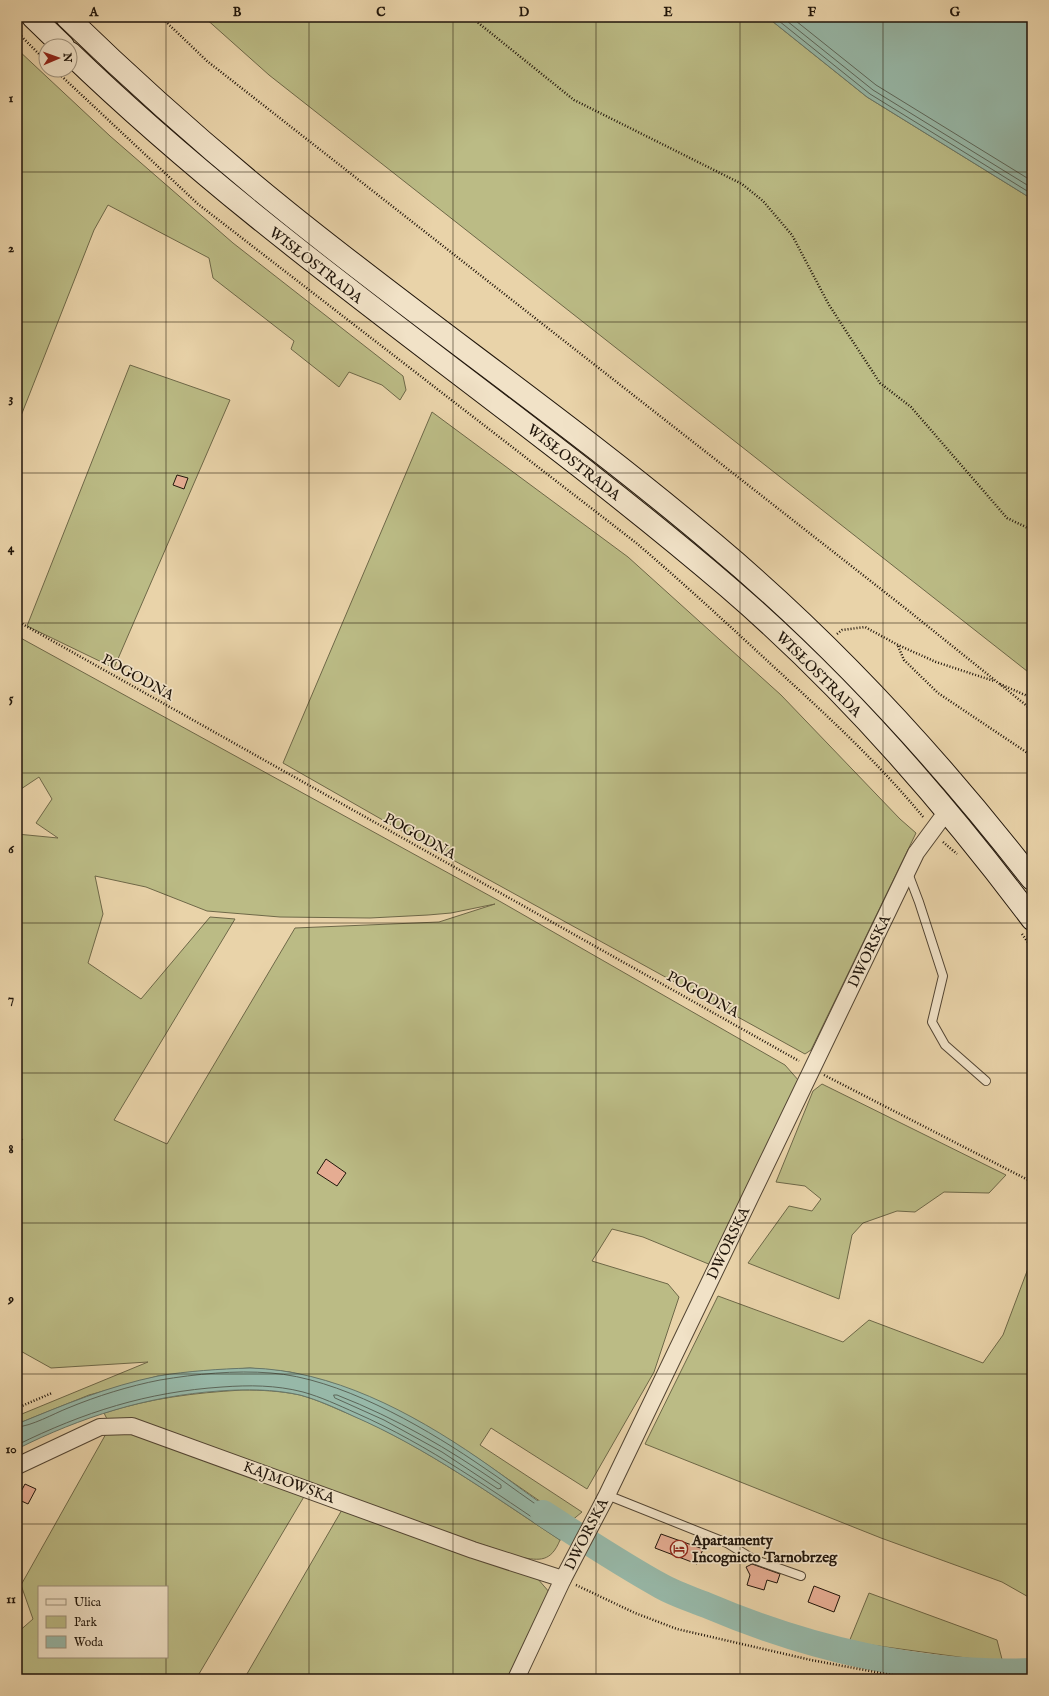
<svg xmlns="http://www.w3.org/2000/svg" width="1049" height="1696" viewBox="0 0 1049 1696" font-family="'IM FELL English',serif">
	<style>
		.green { fill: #bbbb85; stroke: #6e6848; fill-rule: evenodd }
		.water { fill: #97b8a8; stroke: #677769 }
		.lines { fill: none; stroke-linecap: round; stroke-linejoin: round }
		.shore { stroke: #5c6659; stroke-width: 1 }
		.river { stroke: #97b8a8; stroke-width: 26 }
		.building { fill: #e5ac92; stroke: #20150a }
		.lane-casing { stroke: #524432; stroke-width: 10 }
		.street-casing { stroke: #524432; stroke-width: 18 }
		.secondary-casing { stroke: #20150a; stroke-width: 24 }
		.path { stroke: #20150a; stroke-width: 2.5; stroke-dasharray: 1 2; stroke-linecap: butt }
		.lane { stroke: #f1e2c7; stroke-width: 8 }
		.street { stroke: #f1e2c7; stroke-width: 16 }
		.secondary { stroke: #f1e2c7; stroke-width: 22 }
		.grid { fill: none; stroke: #20150a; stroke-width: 1; stroke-opacity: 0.55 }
		.labels { text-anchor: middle; stroke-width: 3.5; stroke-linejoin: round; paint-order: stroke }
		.street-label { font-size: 15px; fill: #20150a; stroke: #f1e2c7 }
		.poi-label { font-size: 15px; font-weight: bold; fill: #20150a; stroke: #f1e2c7; text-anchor: start }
		.neatline { fill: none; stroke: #20150a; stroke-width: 1.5 }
		.grid-label { font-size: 13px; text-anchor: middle; font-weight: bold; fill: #20150a }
	</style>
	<rect width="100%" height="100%" fill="#e9d3a9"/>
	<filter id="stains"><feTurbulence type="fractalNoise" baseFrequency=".005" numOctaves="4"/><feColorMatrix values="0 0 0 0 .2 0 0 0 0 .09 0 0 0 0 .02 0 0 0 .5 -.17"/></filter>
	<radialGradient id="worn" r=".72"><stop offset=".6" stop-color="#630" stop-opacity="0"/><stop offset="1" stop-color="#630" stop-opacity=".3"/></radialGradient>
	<!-- green -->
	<g class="green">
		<polygon points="204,17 767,17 867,97 1032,199 1032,675 269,75"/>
		<polygon points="17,49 110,136 233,243 403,376 406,390 400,400 382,385 349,372 339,387 291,349 294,341 213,278 209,258 108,205 94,230 17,426"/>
		<polygon points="130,365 230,400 114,668 27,626"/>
		<polygon points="432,412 628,557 781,695 900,819 916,833 811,1050 805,1054 444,855 283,763"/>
		<path d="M17,636L501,902L785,1065L799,1081L711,1265L643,1237L612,1229L592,1261L668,1284L679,1297L654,1372L587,1489L491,1428L480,1445L582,1512L570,1522L476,1457L416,1420L329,1382L290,1372L250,1368L205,1371L158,1376L89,1395L17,1424V1416L148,1362L51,1368L17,1349V1146L23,1139L17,1142V834L58,838L36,823L52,799L39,777L21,789L20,810L17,811ZM95,876L146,887L207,911L280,917L370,918L428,915L451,913L495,904L439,922L295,928L167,1144L114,1120L235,919L210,917L141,999L88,963L103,914Z"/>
		<polygon points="822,1084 1006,1175 989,1193 944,1192 915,1212 897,1211 863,1223 852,1235 839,1299 748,1263 789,1206 812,1211 821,1199 805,1186 776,1182 813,1091"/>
		<polygon points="1032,1258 1032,1599 1002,1582 881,1538 645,1444 718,1296 843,1342 869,1320 983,1363 1003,1335"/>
		<path d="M242,1390C262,1390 281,1391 300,1395C319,1400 336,1409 354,1416C427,1448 493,1496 560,1540C551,1562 540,1561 520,1557L108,1421L104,1413C151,1398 193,1393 242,1390Z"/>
		<path d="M107,1432H125L144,1437L305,1495L196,1679H17V1633L33,1619L21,1585ZM39,1587H167V1657H39Z"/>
		<polygon points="343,1508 537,1578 550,1593 508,1679 244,1679"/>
		<polygon points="869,1593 997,1640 1003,1663 849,1642"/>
	</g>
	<!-- water -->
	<g class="water">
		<polygon points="767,17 1032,17 1032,199 867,97"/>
		<path d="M250,1368C332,1370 411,1412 478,1458C509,1479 538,1503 570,1522L573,1533L570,1537L560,1540C493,1496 427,1448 353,1416C336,1408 318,1400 300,1395C273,1389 246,1389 219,1391C147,1396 81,1417 17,1449V1424C63,1405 109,1386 158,1376C188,1371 219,1369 250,1368Z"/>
	</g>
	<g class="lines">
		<!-- shore -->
		<g class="shore">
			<polyline points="774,17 870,94 1032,194"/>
			<polyline points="782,17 873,90 1032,188"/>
			<polyline points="791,17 876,85 1032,181"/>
			<path d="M334,1395H337C398,1419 447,1448 501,1485V1488L498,1489L442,1452L384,1420L335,1398Z"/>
			<path d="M17,1427C32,1426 53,1414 68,1408C97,1396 129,1386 160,1380C196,1374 235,1370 271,1373C338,1378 419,1424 474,1461C505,1481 534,1505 566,1524L569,1532L560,1536C494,1492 429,1445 356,1413C338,1405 321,1397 303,1392C276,1385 249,1385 222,1387C147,1392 84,1412 17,1445"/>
		</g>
		<!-- river -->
		<path class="river" d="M543,1513C582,1538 621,1564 661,1586C675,1594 691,1599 706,1605C807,1648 922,1676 1032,1671"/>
	</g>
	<!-- building -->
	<g class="building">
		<polygon points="177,475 188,478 184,489 173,485"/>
		<polygon points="326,1159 346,1173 337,1186 317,1173"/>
		<polygon points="25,1484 36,1489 28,1504 17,1499"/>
		<polygon points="661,1534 703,1549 697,1564 655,1548"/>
		<polygon points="752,1564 780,1574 777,1583 767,1580 764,1590 747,1585 750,1575 746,1567"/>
		<polygon points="814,1586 840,1596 834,1612 808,1602"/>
	</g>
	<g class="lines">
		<defs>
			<g id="lane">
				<polyline points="908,873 919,902 943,976 932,1022 945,1045 986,1081"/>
				<polyline points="607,1495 727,1543 753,1559 801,1576"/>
			</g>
			<g id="street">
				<polyline points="17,1466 100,1427 132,1426 473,1550 563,1579"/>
				<polyline points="516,1679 563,1579 607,1495 916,853 947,811"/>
			</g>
			<g id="secondary">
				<polyline points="33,17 63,46"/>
				<path d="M67,17C137,85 210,150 287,212C427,325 576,427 714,544C832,643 937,757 1032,879"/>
				<path d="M70,53C274,250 513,403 728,587C842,685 942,799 1032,919"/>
			</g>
		</defs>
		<!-- lane casing -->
		<use href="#lane" class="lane-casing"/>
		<!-- street casing -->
		<use href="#street" class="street-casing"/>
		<!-- secondary casing -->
		<use href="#secondary" class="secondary-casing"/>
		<!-- path -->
		<g class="path">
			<polyline points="161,17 207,61 905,608 1032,710"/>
			<polyline points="471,17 574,100 742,184 763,201 792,235 829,305 880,383 911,407 1007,518 1032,530"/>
			<polyline points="17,32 46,61"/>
			<path d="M55,70L198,204L635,542C687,586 736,632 786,678C834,722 882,767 924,818"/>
			<polyline points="17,621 799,1061"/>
			<polyline points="837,634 842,630 865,627 898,645 936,662 994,681"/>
			<polyline points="898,646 904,660 938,693 1032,756"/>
			<polyline points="1000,684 1032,698"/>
			<polyline points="943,842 957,854"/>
			<polyline points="1022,934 1032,948"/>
			<polyline points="824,1075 1032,1182"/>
			<polyline points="17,1408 52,1393"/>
			<polyline points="576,1585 635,1613 677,1629 811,1660 913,1679"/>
		</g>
		<!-- lane -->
		<use href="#lane" class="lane"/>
		<!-- street -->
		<use href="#street" class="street"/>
		<!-- secondary -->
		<use href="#secondary" class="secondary"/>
	</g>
	<!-- grid -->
	<path class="grid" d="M166,17V1587M309,17V1679M453,17V1679M596,17V1679M740,17V1679M883,17V1679M17,172H1032M17,322H1032M17,473H1032M17,623H1032M17,773H1032M17,923H1032M17,1073H1032M17,1223H1032M17,1374H1032M17,1524H1032M166,1657V1679"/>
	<!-- icons -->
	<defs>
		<symbol id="hotel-ring" viewBox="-11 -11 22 22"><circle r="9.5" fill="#f1e2c7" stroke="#8f2418" stroke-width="1.5"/><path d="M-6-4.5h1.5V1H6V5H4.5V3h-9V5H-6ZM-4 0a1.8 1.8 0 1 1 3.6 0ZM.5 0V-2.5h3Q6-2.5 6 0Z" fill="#8f2418"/></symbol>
	</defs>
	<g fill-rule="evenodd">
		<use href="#hotel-ring" x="669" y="1539" width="20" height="20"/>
	</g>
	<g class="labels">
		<!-- street labels -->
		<g class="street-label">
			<text transform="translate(316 265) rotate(38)" y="5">WISŁOSTRADA</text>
			<text transform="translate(574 462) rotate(38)" y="5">WISŁOSTRADA</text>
			<text transform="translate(819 674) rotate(45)" y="5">WISŁOSTRADA</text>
			<text transform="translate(138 677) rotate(29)" y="5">POGODNA</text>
			<text transform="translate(420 836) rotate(29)" y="5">POGODNA</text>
			<text transform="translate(869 951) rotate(-64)" y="5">DWORSKA</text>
			<text transform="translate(703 994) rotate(29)" y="5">POGODNA</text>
			<text transform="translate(728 1243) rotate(-64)" y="5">DWORSKA</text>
			<text transform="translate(289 1482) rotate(20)" y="5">KAJMOWSKA</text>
			<text transform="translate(586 1534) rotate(-63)" y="5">DWORSKA</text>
		</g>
		<!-- poi labels -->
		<g class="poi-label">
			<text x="692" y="1545">Apartamenty<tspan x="692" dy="17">Incognicto Tarnobrzeg</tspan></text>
		</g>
	</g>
	<!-- margin -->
	<rect width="1049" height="1696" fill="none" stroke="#e9d3a9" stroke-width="44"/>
	<!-- legend -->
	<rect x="38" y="1586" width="130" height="72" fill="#f1e2c7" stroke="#9d907b"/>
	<rect x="46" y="1599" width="20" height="6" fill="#f1e2c7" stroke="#9d907b"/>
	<text x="74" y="1606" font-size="12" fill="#20150a">Ulica</text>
	<rect x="46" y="1616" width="20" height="12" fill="#bbbb85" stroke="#9d907b"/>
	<text x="74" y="1626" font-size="12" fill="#20150a">Park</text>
	<rect x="46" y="1636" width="20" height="12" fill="#97b8a8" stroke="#9d907b"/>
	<text x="74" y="1646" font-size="12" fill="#20150a">Woda</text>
	<!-- north arrow -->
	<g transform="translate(58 58) rotate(88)"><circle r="19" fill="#f1e2c7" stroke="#9d907b"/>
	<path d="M0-3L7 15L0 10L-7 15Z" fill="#8f2418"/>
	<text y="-6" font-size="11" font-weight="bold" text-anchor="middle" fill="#20150a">N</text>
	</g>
	<rect x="22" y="22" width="1005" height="1652" class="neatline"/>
	<g class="grid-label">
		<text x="94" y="16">A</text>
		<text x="237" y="16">B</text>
		<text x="381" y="16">C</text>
		<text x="524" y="16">D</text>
		<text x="668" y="16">E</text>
		<text x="812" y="16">F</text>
		<text x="955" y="16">G</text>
		<text x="11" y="102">1</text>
		<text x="11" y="252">2</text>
		<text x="11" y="402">3</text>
		<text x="11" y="552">4</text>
		<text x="11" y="702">5</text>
		<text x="11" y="853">6</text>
		<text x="11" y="1003">7</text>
		<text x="11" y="1153">8</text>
		<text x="11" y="1303">9</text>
		<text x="11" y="1453">10</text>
		<text x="11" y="1603">11</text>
	</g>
	<rect width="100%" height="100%" filter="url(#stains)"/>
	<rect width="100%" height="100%" fill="url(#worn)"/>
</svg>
